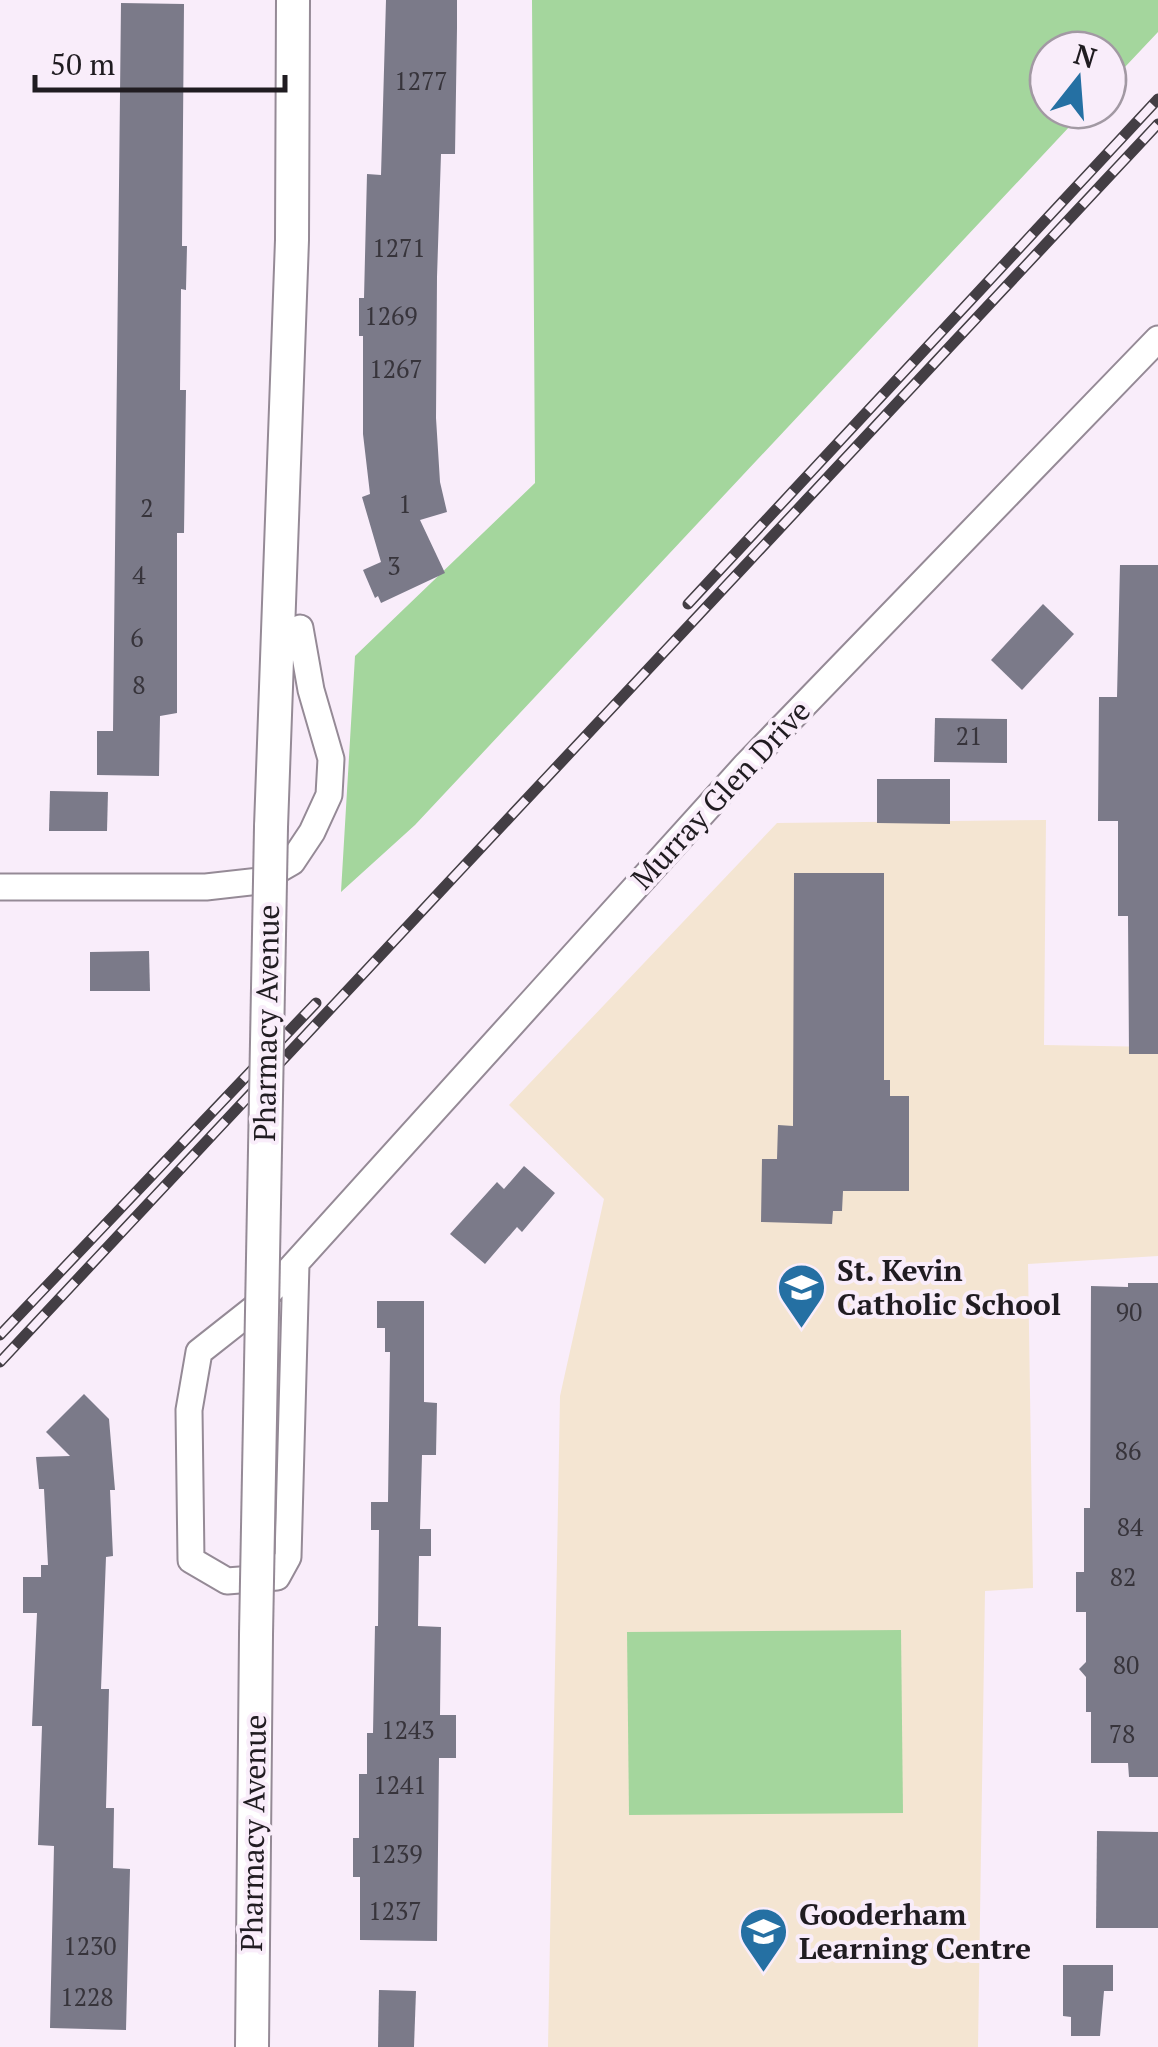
<svg xmlns="http://www.w3.org/2000/svg" width="1158" height="2047" viewBox="0 0 1158 2047" font-family="'PT Serif',serif">
	<style>
		.education { fill: #f4e5d2 }
		.green { fill: #a4d69d }
		.building { fill: #7b7a89 }
		.lines { fill: none; stroke-linecap: round; stroke-linejoin: round }
		.minor-casing { stroke: #958a96; stroke-width: 29 }
		.tertiary-casing { stroke: #958a96; stroke-width: 36 }
		.minor { stroke: #fff; stroke-width: 25 }
		.tertiary { stroke: #fff; stroke-width: 32 }
		.rail-casing { stroke: #433e44; stroke-width: 11 }
		.rail { stroke: #f9edfa; stroke-width: 8; stroke-dasharray: 22; stroke-linecap: butt }
		.tertiary-bridge-casing { stroke: #958a96; stroke-width: 36; stroke-linecap: butt }
		.tertiary-bridge { stroke: #fff; stroke-width: 32 }
		.labels { text-anchor: middle; stroke-width: 8; stroke-linejoin: round; paint-order: stroke }
		.number-label { font-size: 25px; fill: #37343b }
		.street-label { font-size: 30px; fill: #201c21; stroke: #f9edfa }
		.poi-label { font-size: 30px; font-weight: bold; fill: #201c21; stroke: #f9edfa; text-anchor: start }
	</style>
	<rect width="100%" height="100%" fill="#f9edfa"/>
	<!-- education -->
	<polygon class="education" points="1046,820 1044,1045 1158,1047 1158,1256 1028,1264 1033,1588 985,1591 978,2047 548,2047 560,1396 604,1199 509,1105 777,823"/>
	<!-- green -->
	<g class="green">
		<polygon points="532,0 1158,0 1158,32 1108,85 1108,50 1048,50 1048,110 1085,110 415,825 341,892 355,656 535,483"/>
		<polygon points="901,1630 903,1813 629,1815 627,1632"/>
	</g>
	<!-- building -->
	<g class="building">
		<polygon points="386,0 457,0 457,28 455,154 441,154 437,277 436,418 440,482 447,512 420,520 445,573 381,603 378,596 375,598 363,570 381,562 362,497 370,494 363,434 363,336 359,336 359,298 364,298 367,174 381,175"/>
		<polygon points="121,3 184,4 182,246 187,246 186,290 181,289 180,390 186,390 184,533 177,533 177,713 160,716 159,776 97,775 97,731 113,731"/>
		<polygon points="1120,565 1158,565 1158,1054 1129,1054 1128,916 1118,916 1118,821 1098,821 1099,697 1117,697"/>
		<polygon points="1043,604 1074,634 1022,690 991,660"/>
		<polygon points="935,718 1007,719 1007,763 934,762"/>
		<polygon points="877,779 950,779 950,824 877,823"/>
		<polygon points="50,791 108,792 107,831 49,831"/>
		<polygon points="794,873 884,873 884,1080 890,1080 890,1096 909,1096 909,1191 843,1191 842,1211 833,1211 832,1224 761,1222 762,1159 777,1159 778,1125 793,1126"/>
		<polygon points="149,951 150,991 90,991 90,952"/>
		<polygon points="524,1166 555,1193 522,1232 517,1227 485,1264 450,1234 497,1182 504,1189"/>
		<polygon points="1128,1283 1158,1283 1158,1777 1129,1777 1128,1763 1091,1763 1091,1712 1086,1712 1086,1677 1079,1669 1086,1662 1086,1612 1076,1612 1076,1572 1084,1572 1084,1508 1090,1508 1091,1286 1128,1287"/>
		<polygon points="377,1301 424,1301 424,1402 437,1403 436,1455 422,1455 420,1529 431,1529 431,1556 419,1556 418,1626 441,1627 440,1715 456,1715 456,1758 439,1758 437,1941 360,1940 360,1877 353,1877 353,1838 359,1838 359,1774 367,1774 367,1733 373,1733 375,1626 378,1626 379,1530 371,1530 371,1502 388,1502 390,1352 385,1352 385,1328 377,1328"/>
		<polygon points="84,1394 109,1419 115,1490 110,1490 113,1556 106,1557 101,1689 109,1689 106,1808 114,1808 113,1868 130,1869 126,2030 50,2028 54,1846 38,1845 42,1726 32,1726 37,1613 23,1613 23,1577 41,1577 41,1565 48,1565 44,1489 39,1489 36,1457 70,1456 46,1432"/>
		<polygon points="1097,1831 1158,1832 1158,1928 1096,1928"/>
		<polygon points="1063,1965 1113,1965 1113,1991 1104,1991 1100,2036 1071,2036 1071,2017 1063,2016"/>
		<polygon points="379,1990 416,1991 414,2047 378,2047"/>
	</g>
	<g class="lines">
		<defs>
			<g id="minor">
				<polyline points="0,887 206,887 259,881 292,862 312,832 329,795 331,759 311,690 300,628"/>
				<polyline points="296,1263 288,1557 277,1577 227,1581 191,1560 189,1410 199,1352 256,1307 746,765 1158,339"/>
			</g>
			<g id="tertiary">
				<polyline points="271,827 292,240 293,0"/>
				<polyline points="252,2047 256,1635"/>
			</g>
		</defs>
		<!-- minor casing -->
		<use href="#minor" class="minor-casing"/>
		<!-- tertiary casing -->
		<use href="#tertiary" class="tertiary-casing"/>
		<!-- minor -->
		<use href="#minor" class="minor"/>
		<!-- tertiary -->
		<use href="#tertiary" class="tertiary"/>
		<defs>
			<g id="rail">
				<polyline points="688,604 1158,99"/>
				<polyline points="0,1335 316,1003"/>
				<polyline points="0,1362 1158,124"/>
			</g>
		</defs>
		<!-- rail casing -->
		<use href="#rail" class="rail-casing"/>
		<!-- rail -->
		<use href="#rail" class="rail"/>
		<defs>
			<polyline id="tertiary-bridge" points="256,1635 271,827"/>
		</defs>
		<!-- tertiary-bridge casing -->
		<use href="#tertiary-bridge" class="tertiary-bridge-casing"/>
		<!-- tertiary-bridge -->
		<use href="#tertiary-bridge" class="tertiary-bridge"/>
	</g>
	<!-- icons -->
	<defs>
		<symbol id="school-pin" viewBox="-11 -11 22 30"><path d="M0 17L-7.5 6A9.5 9.5 0 1 1 7.5 6Z" fill="#2570a3" stroke="#f9edfa"/><path d="M0-5L7-2L0 1L-7-2ZM-4 1L0 2.5L4 1V4Q0 6-4 4Z" fill="#fff"/></symbol>
	</defs>
	<g fill-rule="evenodd">
		<use href="#school-pin" x="774" y="1260" width="55" height="75"/>
		<use href="#school-pin" x="736" y="1904" width="55" height="75"/>
	</g>
	<g class="labels">
		<!-- number labels -->
		<g class="number-label">
			<text x="421" y="90">1277</text>
			<text x="399" y="257">1271</text>
			<text x="391" y="325">1269</text>
			<text x="396" y="378">1267</text>
			<text x="405" y="513">1</text>
			<text x="147" y="517">2</text>
			<text x="394" y="575">3</text>
			<text x="139" y="584">4</text>
			<text x="137" y="647">6</text>
			<text x="139" y="694">8</text>
			<text x="969" y="745">21</text>
			<text x="1129" y="1321">90</text>
			<text x="1128" y="1460">86</text>
			<text x="1130" y="1536">84</text>
			<text x="1123" y="1586">82</text>
			<text x="1126" y="1674">80</text>
			<text x="408" y="1739">1243</text>
			<text x="1122" y="1743">78</text>
			<text x="400" y="1794">1241</text>
			<text x="396" y="1863">1239</text>
			<text x="395" y="1920">1237</text>
			<text x="90" y="1955">1230</text>
			<text x="87" y="2006">1228</text>
		</g>
		<!-- street labels -->
		<g class="street-label">
			<text transform="translate(721 795) rotate(-47)" y="10">Murray Glen Drive</text>
			<text transform="translate(267 1023) rotate(-89)" y="10">Pharmacy Avenue</text>
			<text transform="translate(254 1833) rotate(-89)" y="10">Pharmacy Avenue</text>
		</g>
		<!-- poi labels -->
		<g class="poi-label">
			<text x="837" y="1281">St. Kevin<tspan x="837" dy="34">Catholic School</tspan></text>
			<text x="799" y="1925">Gooderham<tspan x="799" dy="34">Learning Centre</tspan></text>
		</g>
	</g>
	<!-- north arrow -->
	<g transform="translate(1078 80) rotate(17)"><circle r="48" fill="#f9edfa" stroke="#a299a3" stroke-width="2.5"/>
	<path d="M0-8L18 38L0 25L-18 38Z" fill="#2570a3"/>
	<text y="-15" font-size="28" font-weight="bold" text-anchor="middle" fill="#201c21">N</text>
	</g>
	<!-- scale -->
	<path d="M35 75v15h250v-15" fill="none" stroke="#201c21" stroke-width="5"/>
	<text x="50" y="75" font-size="30" fill="#201c21" stroke="#f9edfa" stroke-width="8" paint-order="stroke">50 m</text>
</svg>
